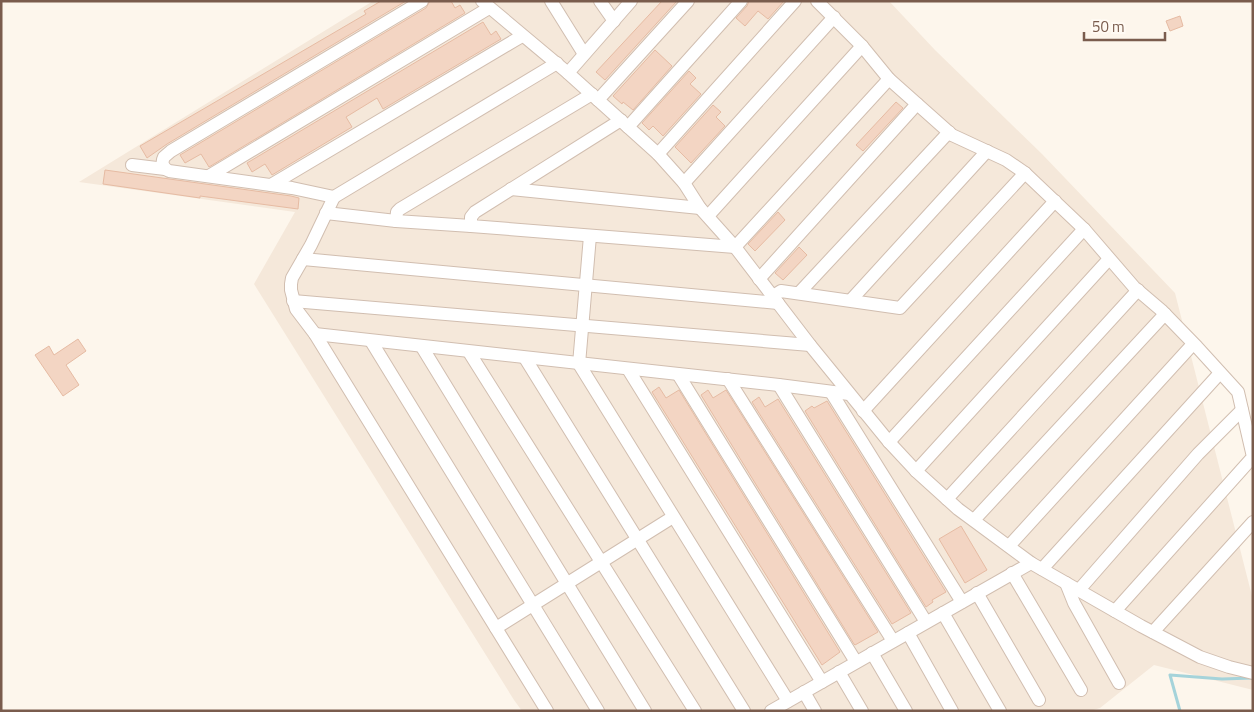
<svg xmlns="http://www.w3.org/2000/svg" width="1254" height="712" viewBox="0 0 1254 712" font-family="'Titillium Web',sans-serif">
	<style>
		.residential { fill: #f5e8da }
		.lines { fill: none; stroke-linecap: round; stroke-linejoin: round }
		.stream { stroke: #a5d3da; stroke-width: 3 }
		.building { fill: #f3d5c3; stroke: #e6bba3 }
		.minor-casing { stroke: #d1beb0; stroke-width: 14 }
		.minor { stroke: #fff; stroke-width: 12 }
	</style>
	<rect width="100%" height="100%" fill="#fdf6ec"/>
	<!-- residential -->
	<polygon class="residential" points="373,1 889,1 935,50 1042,154 1175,293 1253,600 1253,690 1154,665 1100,708 1090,711 522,711 514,700 254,284 295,212 79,182"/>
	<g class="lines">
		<!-- stream -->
		<polyline class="stream" points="1180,711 1170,675 1222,679 1252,678"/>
	</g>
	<!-- building -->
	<g class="building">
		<polygon points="381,1 406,1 167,144 147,158 140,146 366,14 364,11"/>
		<polygon points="430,1 451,1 455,8 460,5 465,13 209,167 201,154 185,163 180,155 426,8"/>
		<polygon points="662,1 677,1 605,80 596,72"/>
		<polygon points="749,1 784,1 768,19 758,11 745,26 736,18 747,6"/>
		<polygon points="1180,16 1183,26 1170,31 1166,21"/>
		<polygon points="483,22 491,35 496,31 501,39 383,109 377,98 346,117 352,127 272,175 265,164 252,172 247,163"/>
		<polygon points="655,50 672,66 633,110 623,102 622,104 613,96"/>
		<polygon points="689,71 696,78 690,84 701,94 663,136 653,126 649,130 642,123"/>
		<polygon points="896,102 903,108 863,151 856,145"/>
		<polygon points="713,105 721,112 716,117 725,126 691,163 675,147"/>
		<polygon points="105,170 291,196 299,198 298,209 200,196 200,198 103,184"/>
		<polygon points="778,212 785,220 755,251 748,244"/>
		<polygon points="799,247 807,255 783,280 775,273"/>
		<polygon points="78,339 86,351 66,365 79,385 63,396 35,355 49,346 54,355"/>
		<polygon points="659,387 666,398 679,390 840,652 822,665 652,392"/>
		<polygon points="708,390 713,398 726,390 878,632 855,645 854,644 701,395"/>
		<polygon points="759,397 765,407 778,399 911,613 892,624 752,402"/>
		<polygon points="827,401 946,592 932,600 933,602 926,607 805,411 812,406 814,408"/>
		<polygon points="961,526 987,570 965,583 939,539"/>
	</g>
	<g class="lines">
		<defs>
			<g id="minor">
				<path d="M422,1L171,151L164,157C161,163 163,168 169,171L292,188L334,197L311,245L292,278L291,284V290L296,309L315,334L547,711"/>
				<polyline points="482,1 568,73 658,154 684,183 700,208 735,247 810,345 889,442 916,471 958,509 1031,563 1141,626 1200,657 1229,667 1253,673"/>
				<polyline points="551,1 584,54"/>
				<polyline points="600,1 614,21"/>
				<polyline points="817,1 862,46 889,79 952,135 1006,160 1025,173 1084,229 1134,287 1161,310 1197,347 1238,392 1253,457 1115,611"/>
				<polyline points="568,73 631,1"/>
				<polyline points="598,100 688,1"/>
				<polyline points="621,120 475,212 471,217 471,226 735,247 889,79"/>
				<polyline points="628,127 741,1"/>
				<polyline points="658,154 795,1"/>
				<polyline points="132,165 165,169"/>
				<polyline points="209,176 489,8"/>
				<polyline points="684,183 834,17"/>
				<polyline points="271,185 522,36"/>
				<polyline points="511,189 700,208"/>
				<polyline points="334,197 557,63"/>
				<polyline points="326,213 396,221"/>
				<polyline points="708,216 862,46"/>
				<polyline points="471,226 396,221 397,212 400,209 592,94"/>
				<polyline points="590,236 579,364 788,701"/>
				<polyline points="303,259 778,303"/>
				<polyline points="759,279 917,104"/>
				<polyline points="799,293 949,132"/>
				<polyline points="773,296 781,291 900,308 1025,173"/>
				<polyline points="851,300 987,151"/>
				<polyline points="293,301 810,345"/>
				<polyline points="315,334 779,385 849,394"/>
				<polyline points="371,341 598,711"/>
				<polyline points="422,347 645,711"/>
				<polyline points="469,352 695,711"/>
				<polyline points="525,358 744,711"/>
				<polyline points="628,369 822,682"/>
				<polyline points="678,374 856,662"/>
				<polyline points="728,379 893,641"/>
				<polyline points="779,385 926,622"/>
				<polyline points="831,392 962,602"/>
				<polyline points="863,411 1055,201"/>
				<polyline points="889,442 1084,229"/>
				<polyline points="916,471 1109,259"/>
				<polyline points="947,499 1138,290"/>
				<polyline points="974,520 1165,314"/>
				<polyline points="1009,546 1193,344"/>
				<polyline points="1042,569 1220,373"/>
				<polyline points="1012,573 1081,690"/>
				<polyline points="1066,583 1074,603 1119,683"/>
				<polyline points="1079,590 1198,454 1242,410"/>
				<polyline points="977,593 1039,700"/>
				<polyline points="943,613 1000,711"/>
				<polyline points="496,628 673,517"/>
				<polyline points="1153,632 1253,522"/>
				<polyline points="908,633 952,711"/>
				<polyline points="872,653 906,711"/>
				<polyline points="839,672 862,711"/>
				<polyline points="804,692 815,711"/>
				<polyline points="771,711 1031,563"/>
			</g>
		</defs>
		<!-- minor casing -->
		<use href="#minor" class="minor-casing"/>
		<!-- minor -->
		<use href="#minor" class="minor"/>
	</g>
	<!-- border -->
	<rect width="1254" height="712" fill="none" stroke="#7a5c4d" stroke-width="5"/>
	<!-- scale -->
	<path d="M1084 32v8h81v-8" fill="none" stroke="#7a5c4d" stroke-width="2.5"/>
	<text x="1092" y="32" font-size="15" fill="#7a5c4d" stroke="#fffaf3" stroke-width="4" paint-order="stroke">50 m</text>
</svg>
